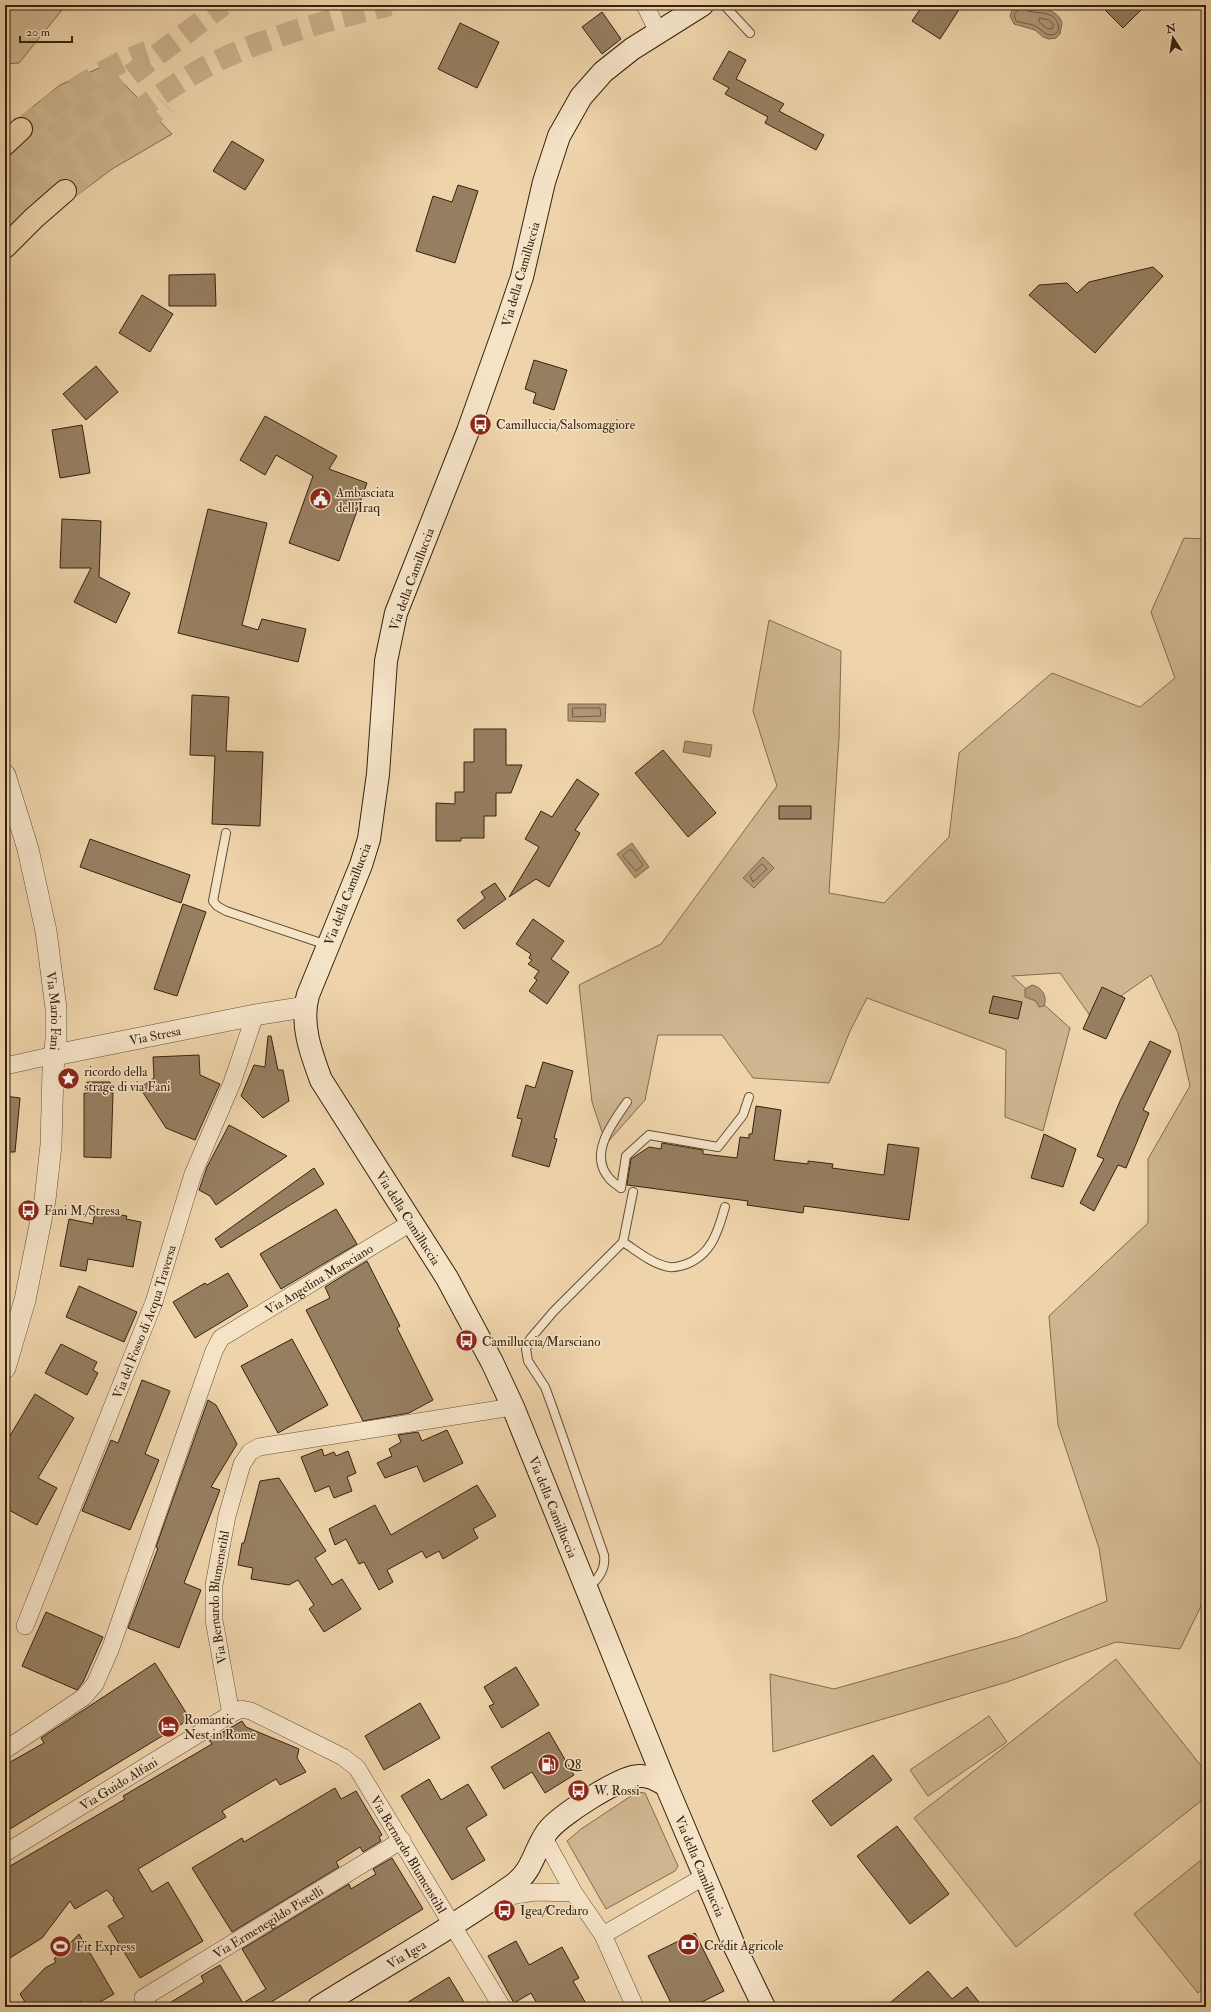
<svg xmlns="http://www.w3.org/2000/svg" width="1211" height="2012" viewBox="0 0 1211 2012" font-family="'IM FELL Double Pica',serif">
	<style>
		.green { fill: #cfb690; stroke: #826c4f }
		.water { fill: #b09776; stroke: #7f684c }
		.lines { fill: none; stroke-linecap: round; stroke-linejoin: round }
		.shore { stroke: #725c42; stroke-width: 1 }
		.building { fill: #967f60; stroke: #35220e }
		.trunk-tunnel { stroke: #cab08c; stroke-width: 22; stroke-dasharray: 22 11; stroke-linecap: butt }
		.service-casing { stroke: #644e35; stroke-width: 10 }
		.minor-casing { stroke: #644e35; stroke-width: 18 }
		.tertiary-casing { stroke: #644e35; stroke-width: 22 }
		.secondary-casing { stroke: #35220e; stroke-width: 24 }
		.trunk-casing { stroke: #35220e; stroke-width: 24 }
		.service { stroke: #f5e3c8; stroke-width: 8 }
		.minor { stroke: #f5e3c8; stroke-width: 17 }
		.tertiary { stroke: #f5e3c8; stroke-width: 21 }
		.secondary { stroke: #f5e3c8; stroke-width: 22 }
		.trunk { stroke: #efd4ab; stroke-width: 22 }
		.labels { text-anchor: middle; stroke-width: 3; stroke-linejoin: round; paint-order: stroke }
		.street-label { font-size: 13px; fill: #35220e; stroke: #f5e3c8 }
		.poi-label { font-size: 13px; fill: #35220e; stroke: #f5e3c8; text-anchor: start }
	</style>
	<rect width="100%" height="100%" fill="#efd4ab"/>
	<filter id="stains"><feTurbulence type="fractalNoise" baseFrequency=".005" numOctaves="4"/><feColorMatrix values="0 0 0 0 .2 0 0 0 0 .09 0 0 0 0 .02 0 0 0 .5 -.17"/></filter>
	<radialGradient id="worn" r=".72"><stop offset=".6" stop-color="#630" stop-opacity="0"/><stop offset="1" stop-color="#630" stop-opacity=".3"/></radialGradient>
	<!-- green -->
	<g class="green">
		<polygon points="5,5 66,5 19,63 5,64"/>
		<polygon points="106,65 172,134 112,169 72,199 5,237 5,155 26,135 14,122 60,85"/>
		<polygon points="1184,538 1206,539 1206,1596 1180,1649 1116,1642 1007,1682 773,1752 770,1674 834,1689 1018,1637 1107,1601 1099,1548 1058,1425 1049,1316 1148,1223 1148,1159 1190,1086 1178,1033 1151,975 1091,1017 1060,973 1012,976 1070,1028 1043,1131 1005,1117 1006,1050 867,998 850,1031 829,1083 753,1078 722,1035 658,1035 645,1100 606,1144 592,1102 579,985 661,944 777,786 753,711 769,620 841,651 839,738 829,893 884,903 949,837 959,753 1052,673 1140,707 1175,678 1151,612"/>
		<polygon points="1116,1659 1206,1772 1206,1797 1016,1947 914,1818"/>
		<polygon points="989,1716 1007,1742 928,1796 910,1770"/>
		<polygon points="637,1792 645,1793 678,1866 675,1871 606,1909 567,1841 581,1829"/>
		<polygon points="1206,1856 1206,1986 1198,1993 1134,1914"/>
	</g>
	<!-- water -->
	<g class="water">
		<path d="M1025,6C1038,8 1058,8 1062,23L1060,34L1056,38L1049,39L1043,37L1035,30L1014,24L1010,16L1012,10L1017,7Z"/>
		<polygon points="568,704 606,704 605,722 568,721"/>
		<polygon points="685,741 712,745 710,757 683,752"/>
		<polygon points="632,843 649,867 635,878 617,854"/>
		<polygon points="763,857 774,868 754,888 743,878"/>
		<path d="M1032,985C1042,987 1048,997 1044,1006L1039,1007L1036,1001L1025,997V989Z"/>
	</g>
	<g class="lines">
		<!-- shore -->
		<g class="shore">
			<path d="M1021,5L1020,9L1014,14L1016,21C1023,24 1031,23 1037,27C1042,30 1045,35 1051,35C1064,34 1058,18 1050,15C1043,12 1035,13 1028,11L1025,5"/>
			<polygon points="1040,18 1049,20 1053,24 1053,28 1048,29 1039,22"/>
			<polygon points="573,708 600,708 601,716 573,717"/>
			<polygon points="629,850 632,850 643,865 636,871 623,856"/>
			<polygon points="762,864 767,869 753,882 750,876"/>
		</g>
	</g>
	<!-- building -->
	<g class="building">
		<polygon points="923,5 962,5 940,39 912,21"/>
		<polygon points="1100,5 1146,5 1123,28"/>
		<polygon points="602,12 621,39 602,54 582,27"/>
		<polygon points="460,23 499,42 477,88 438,69"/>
		<polygon points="729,51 746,60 736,79 784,104 779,111 824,135 816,150 765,123 768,117 725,94 729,88 713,79"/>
		<polygon points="232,141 264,160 245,190 213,171"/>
		<polygon points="458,185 478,191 455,263 416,251 433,196 452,202"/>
		<polygon points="1153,267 1163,276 1095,353 1029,295 1039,285 1067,283 1077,293 1089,282"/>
		<polygon points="215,274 216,306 169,306 169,275"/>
		<polygon points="142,295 173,314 150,352 119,333"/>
		<polygon points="534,360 567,370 554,410 533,403 536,393 525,389"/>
		<polygon points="96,366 118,392 86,420 63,394"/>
		<polygon points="265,416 337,456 329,469 367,483 339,561 289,543 313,476 276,455 265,475 240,460"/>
		<polygon points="82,425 90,473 60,478 52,430"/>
		<polygon points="208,509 267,523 242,625 258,630 262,619 306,629 298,662 178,633"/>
		<polygon points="62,519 101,521 99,577 130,593 116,623 74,602 91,568 60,568"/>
		<polygon points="192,695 229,697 226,751 263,752 260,826 212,824 215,756 190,755"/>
		<polygon points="474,729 506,729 506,765 522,765 511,793 496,793 496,816 484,816 484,838 461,838 461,841 436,841 436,803 455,804 455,792 464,792 464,762 474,762"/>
		<polygon points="663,750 716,813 688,837 635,773"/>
		<polygon points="577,779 599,794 575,830 580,833 549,887 536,879 509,897 539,847 525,839 541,811 552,817"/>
		<rect x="779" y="806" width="32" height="13"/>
		<polygon points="90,839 190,875 181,903 80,867"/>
		<polygon points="495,883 506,899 464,929 457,920 485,898 481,892"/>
		<polygon points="183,904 206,912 177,996 154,989"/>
		<polygon points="533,919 564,941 551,959 569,972 547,1004 529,991 537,980 534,978 539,971 528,964 532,960 529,958 531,954 516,944"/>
		<polygon points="1102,987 1125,998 1106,1039 1083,1029"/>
		<polygon points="993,996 1022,1002 1018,1019 989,1013"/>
		<polygon points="268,1036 271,1036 278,1070 283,1070 289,1101 263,1118 241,1096 254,1065 265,1067"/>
		<polygon points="1150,1041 1171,1051 1143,1110 1149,1113 1126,1168 1118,1165 1094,1211 1080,1203 1104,1159 1097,1156 1120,1101"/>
		<polygon points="199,1055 200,1075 220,1084 195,1140 166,1128 140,1088 154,1078 153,1057"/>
		<polygon points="543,1062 573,1071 554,1138 557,1139 549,1167 512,1156 522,1119 517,1118 526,1085 535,1088"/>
		<polygon points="87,1082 110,1082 110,1092 113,1092 111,1158 84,1157 84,1093 87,1093"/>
		<polygon points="5,1096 20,1098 15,1152 5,1152"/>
		<polygon points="756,1106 781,1110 774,1160 808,1164 808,1161 833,1164 832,1168 884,1175 888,1144 919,1148 909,1220 804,1206 803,1213 747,1205 748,1201 627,1185 631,1159 649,1147 661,1149 662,1143 703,1150 703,1154 737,1158 740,1137 749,1138 749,1134 752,1134"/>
		<polygon points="229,1125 287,1156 216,1205 210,1196 199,1190 207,1167"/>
		<polygon points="1044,1134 1076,1149 1063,1187 1031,1178"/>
		<polygon points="314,1168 324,1184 221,1248 215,1239"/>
		<polygon points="336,1209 357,1244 281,1289 260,1254"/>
		<polygon points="95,1210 127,1216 126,1219 141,1222 133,1267 88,1259 86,1271 60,1266 69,1219 93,1224"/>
		<polygon points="367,1261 400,1326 397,1328 433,1400 409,1413 363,1421 306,1310 330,1298 325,1287"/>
		<polygon points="228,1273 248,1306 195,1338 173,1302 205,1283 207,1285"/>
		<polygon points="79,1286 137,1312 124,1342 66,1317"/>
		<polygon points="292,1339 328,1405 278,1433 241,1366"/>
		<polygon points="61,1344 97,1362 93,1370 98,1373 87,1395 45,1373"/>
		<polygon points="142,1380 170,1391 145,1454 159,1460 130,1530 82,1511 111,1440 118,1443"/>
		<polygon points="35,1394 74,1418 38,1478 57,1488 37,1525 5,1508 5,1444"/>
		<polygon points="208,1400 216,1405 237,1444 211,1487 220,1490 184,1583 201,1590 179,1648 128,1628 158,1548 156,1547"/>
		<polygon points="447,1430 463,1463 424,1482 417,1466 385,1478 377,1463 392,1456 389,1449 401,1442 398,1435 418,1432 422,1441"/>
		<polygon points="322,1449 324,1456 334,1452 336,1456 348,1451 356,1473 347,1477 352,1491 334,1498 329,1486 315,1492 301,1457"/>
		<polygon points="279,1478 326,1551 315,1558 332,1585 342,1579 361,1609 324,1632 309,1609 314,1605 298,1580 289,1585 251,1579 253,1568 238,1565 242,1543 244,1543 260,1481"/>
		<polygon points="477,1485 496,1516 473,1529 478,1538 443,1559 439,1551 426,1558 422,1551 387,1570 393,1582 379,1590 364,1562 359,1564 346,1539 335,1545 329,1529 375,1505 391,1535"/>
		<polygon points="46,1612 103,1637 83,1682 77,1690 22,1666"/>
		<polygon points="155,1663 190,1719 5,1832 5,1765 44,1743 41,1738"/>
		<polygon points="516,1667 539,1705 502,1728 489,1706 494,1704 484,1687"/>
		<polygon points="420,1703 440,1738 384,1770 365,1736"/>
		<polygon points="242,1721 246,1727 299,1749 297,1758 306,1772 280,1785 276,1779 222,1811 226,1817 138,1869 152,1892 168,1882 203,1941 140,1978 108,1926 124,1917 113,1900 114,1898 107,1890 75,1909 70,1901 42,1938 5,1961 5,1869 125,1799 123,1796 212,1744 209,1740"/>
		<polygon points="549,1732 574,1775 545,1793 532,1772 504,1789 491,1767"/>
		<polygon points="873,1755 892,1780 831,1826 812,1801"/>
		<polygon points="429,1779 441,1800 468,1784 487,1815 466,1828 485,1860 452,1880 401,1796"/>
		<polygon points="335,1788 341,1799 356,1791 382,1835 379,1837 381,1841 363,1852 360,1847 336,1862 339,1867 232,1932 192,1868 242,1838 244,1842"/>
		<polygon points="897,1826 949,1894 910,1924 857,1856"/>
		<polygon points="392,1858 423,1909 263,2007 163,2007 204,1982 201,1976 220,1965 243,2003 266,1989 242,1949 349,1884 351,1889 376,1874 373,1869"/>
		<polygon points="695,1933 724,1991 692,2007 673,2007 648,1956"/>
		<polygon points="79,1934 114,1994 91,2007 84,2007 81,2001 70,2007 28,2007 20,1994 45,1968 56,1962 54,1959"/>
		<polygon points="516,1941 529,1965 562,1947 579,1978 573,1981 588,2007 539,2007 531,1993 514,2003 488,1956"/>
		<polygon points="928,1971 952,1999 967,1987 983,2007 885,2007"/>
		<polygon points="449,1977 467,2007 400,2007"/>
	</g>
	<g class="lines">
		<!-- trunk-tunnel -->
		<g class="trunk-tunnel">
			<path d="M21,129C60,99 100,68 147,52"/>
			<polyline points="5,181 44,145 102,97 223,5"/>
			<polyline points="65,191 119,148 164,103"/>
			<path d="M5,215C47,173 93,139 143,107C166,91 189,75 215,62C270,36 331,19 390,5"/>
		</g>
		<defs>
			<g id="service">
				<polyline points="724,5 750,33"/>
				<polyline points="226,833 213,901 217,906 226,911 327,945"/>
				<polyline points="621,1188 626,1156 649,1135 718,1147 743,1115 749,1097"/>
				<path d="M621,1188C617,1185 612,1182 609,1178C588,1154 613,1122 627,1102"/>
				<path d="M623,1242C637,1251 652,1264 669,1267C673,1268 679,1266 684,1265C711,1256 718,1232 725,1207"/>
				<path d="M587,1589C598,1579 606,1570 604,1555L552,1406L545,1387L528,1361L526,1349L530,1339L554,1311L623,1242L633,1192"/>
			</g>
			<g id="minor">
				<polyline points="645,5 658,32"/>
				<polyline points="5,1066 55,1055"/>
				<path id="s1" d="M25,1626L154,1302L193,1174L232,1083L255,1015"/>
				<path id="s2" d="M5,1750L84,1697L95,1684L110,1650L214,1351L221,1338L412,1222"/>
				<polyline points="544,1838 574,1893 603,1935 705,1876"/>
				<path id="s3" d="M5,1853L231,1714"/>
				<polyline points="499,1898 535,1892 574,1893"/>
				<polyline points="603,1935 635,2007"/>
				<path id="s4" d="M149,2007L143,1998L402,1840"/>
				<path id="s5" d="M502,2007L357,1768L343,1757L251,1711L241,1709L231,1714L214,1620V1585L227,1516L242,1464L250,1452L259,1447L513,1407"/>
			</g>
			<g id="tertiary">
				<path id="s6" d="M5,775L28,849L46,931L56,1008V1039L53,1070L51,1145L45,1200L25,1300L5,1368"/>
				<path id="s7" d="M55,1055L255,1015L305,1007"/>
			</g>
			<g id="secondary">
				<path id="s8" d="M702,5L632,49L603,72L581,97L559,136L544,182L522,277L505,327L468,431L396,613L386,661L378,774L369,839L361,865L308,995C300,1024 311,1053 321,1080L447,1278L492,1362L513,1407L666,1785L733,1943L764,2007"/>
				<path id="s9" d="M319,2007C384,1966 451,1929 513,1885C533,1871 534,1850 547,1832C558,1816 620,1777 638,1776C649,1775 657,1780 666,1785"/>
			</g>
			<g id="trunk">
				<polyline points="5,144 21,129"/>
				<polyline points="5,247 34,218 65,191"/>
			</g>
		</defs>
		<!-- service casing -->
		<use href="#service" class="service-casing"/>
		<!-- minor casing -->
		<use href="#minor" class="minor-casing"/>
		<!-- tertiary casing -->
		<use href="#tertiary" class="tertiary-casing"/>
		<!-- secondary casing -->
		<use href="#secondary" class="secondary-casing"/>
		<!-- trunk casing -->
		<use href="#trunk" class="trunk-casing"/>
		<!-- service -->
		<use href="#service" class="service"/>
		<!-- minor -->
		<use href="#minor" class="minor"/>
		<!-- tertiary -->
		<use href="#tertiary" class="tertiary"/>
		<!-- secondary -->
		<use href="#secondary" class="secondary"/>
		<!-- trunk -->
		<use href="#trunk" class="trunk"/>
	</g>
	<!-- icons -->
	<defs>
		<symbol id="bus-disc" viewBox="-11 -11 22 22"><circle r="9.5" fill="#8f2418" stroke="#f5e3c8"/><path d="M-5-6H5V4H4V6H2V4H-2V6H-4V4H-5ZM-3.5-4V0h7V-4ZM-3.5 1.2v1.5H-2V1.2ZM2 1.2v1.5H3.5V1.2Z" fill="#fff"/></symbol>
		<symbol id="civic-disc" viewBox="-11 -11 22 22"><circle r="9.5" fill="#8f2418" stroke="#f5e3c8"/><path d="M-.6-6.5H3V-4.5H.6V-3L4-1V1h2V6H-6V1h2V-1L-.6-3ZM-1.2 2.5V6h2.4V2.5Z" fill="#fff"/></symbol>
		<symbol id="sight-disc" viewBox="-11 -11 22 22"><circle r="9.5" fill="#8f2418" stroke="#f5e3c8"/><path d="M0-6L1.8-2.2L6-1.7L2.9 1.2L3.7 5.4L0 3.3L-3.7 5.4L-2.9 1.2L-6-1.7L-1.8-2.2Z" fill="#fff"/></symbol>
		<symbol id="hotel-disc" viewBox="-11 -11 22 22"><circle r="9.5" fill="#8f2418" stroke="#f5e3c8"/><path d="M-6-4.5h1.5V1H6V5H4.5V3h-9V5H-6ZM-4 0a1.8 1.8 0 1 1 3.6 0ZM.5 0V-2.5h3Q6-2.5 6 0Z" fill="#fff"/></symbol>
		<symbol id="fuel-disc" viewBox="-11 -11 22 22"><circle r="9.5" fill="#8f2418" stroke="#f5e3c8"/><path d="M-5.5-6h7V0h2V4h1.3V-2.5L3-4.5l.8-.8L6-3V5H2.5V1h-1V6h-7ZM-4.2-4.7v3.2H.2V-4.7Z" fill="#fff"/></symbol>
		<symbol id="bank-disc" viewBox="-11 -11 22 22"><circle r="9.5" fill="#8f2418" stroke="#f5e3c8"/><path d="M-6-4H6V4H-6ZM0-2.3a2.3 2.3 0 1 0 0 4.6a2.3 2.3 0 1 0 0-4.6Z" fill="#fff"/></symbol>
		<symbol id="stadium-disc" viewBox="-11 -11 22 22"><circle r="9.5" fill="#8f2418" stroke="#f5e3c8"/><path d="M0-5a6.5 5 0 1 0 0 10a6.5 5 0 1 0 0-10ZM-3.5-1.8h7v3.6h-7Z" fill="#fff"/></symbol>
	</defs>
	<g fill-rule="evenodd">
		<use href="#bus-disc" x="468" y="412" width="25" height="25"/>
		<use href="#civic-disc" x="308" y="486" width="25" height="25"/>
		<use href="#sight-disc" x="56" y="1066" width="25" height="25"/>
		<use href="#bus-disc" x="16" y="1198" width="25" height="25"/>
		<use href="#bus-disc" x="454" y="1328" width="25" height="25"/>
		<use href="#hotel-disc" x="156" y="1714" width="25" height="25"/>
		<use href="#fuel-disc" x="536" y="1752" width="25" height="25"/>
		<use href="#bus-disc" x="566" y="1778" width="25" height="25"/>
		<use href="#bus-disc" x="492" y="1898" width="25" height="25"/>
		<use href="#bank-disc" x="676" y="1932" width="25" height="25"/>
		<use href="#stadium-disc" x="48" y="1934" width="25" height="25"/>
	</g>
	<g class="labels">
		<!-- street labels -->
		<g class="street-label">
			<text transform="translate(520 274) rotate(-74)" y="5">Via della Camilluccia</text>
			<text transform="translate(411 579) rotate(-70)" y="5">Via della Camilluccia</text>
			<text transform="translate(347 894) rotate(-69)" y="5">Via della Camilluccia</text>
			<text dy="5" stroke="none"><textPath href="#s6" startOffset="242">Via Mario Fani</textPath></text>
			<text dy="5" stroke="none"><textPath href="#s7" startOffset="102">Via Stresa</textPath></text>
			<text dy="5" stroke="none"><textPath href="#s8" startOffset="1349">Via della Camilluccia</textPath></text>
			<text dy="5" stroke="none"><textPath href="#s2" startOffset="595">Via Angelina Marsciano</textPath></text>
			<text dy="5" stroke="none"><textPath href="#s1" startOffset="327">Via del Fosso di Acqua Traversa</textPath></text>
			<text dy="5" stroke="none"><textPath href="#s8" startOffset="1673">Via della Camilluccia</textPath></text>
			<text dy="5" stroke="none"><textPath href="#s5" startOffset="540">Via Bernardo Blumenstihl</textPath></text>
			<text dy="5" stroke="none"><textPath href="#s3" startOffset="133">Via Guido Alfani</textPath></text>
			<text transform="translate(409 1854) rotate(59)" y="5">Via Bernardo Blumenstihl</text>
			<text dy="5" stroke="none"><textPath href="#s8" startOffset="2061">Via della Camilluccia</textPath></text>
			<text dy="5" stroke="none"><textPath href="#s4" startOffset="157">Via Ermenegildo Pistelli</textPath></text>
			<text dy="5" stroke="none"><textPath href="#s9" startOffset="102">Via Igea</textPath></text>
		</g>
		<!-- poi labels -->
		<g class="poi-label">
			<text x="496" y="429">Camilluccia/Salsomaggiore</text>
			<text x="336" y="497">Ambasciata<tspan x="336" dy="15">dell'Iraq</tspan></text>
			<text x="84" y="1076">ricordo della<tspan x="84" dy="15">strage di via Fani</tspan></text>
			<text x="44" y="1215">Fani M./Stresa</text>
			<text x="482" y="1346">Camilluccia/Marsciano</text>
			<text x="184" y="1724">Romantic<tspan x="184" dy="15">Nest in Rome</tspan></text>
			<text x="564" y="1769">Q8</text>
			<text x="594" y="1795">W. Rossi</text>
			<text x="520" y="1915">Igea/Credaro</text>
			<text x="704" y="1950">Crédit Agricole</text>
			<text x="76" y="1951">Fit Express</text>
		</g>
	</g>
	<!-- margin -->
	<rect width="1211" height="2012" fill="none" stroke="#efd4ab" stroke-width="20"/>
	<rect x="6" y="6" width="1199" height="2000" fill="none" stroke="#35220e" stroke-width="2"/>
	<rect x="10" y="10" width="1191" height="1992" fill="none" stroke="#35220e"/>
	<!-- north arrow -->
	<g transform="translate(1173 38) rotate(348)" stroke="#f5e3c8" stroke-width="3" paint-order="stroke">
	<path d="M0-3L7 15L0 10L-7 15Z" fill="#35220e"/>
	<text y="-6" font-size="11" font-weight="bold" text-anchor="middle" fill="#35220e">N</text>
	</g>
	<!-- scale -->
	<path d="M20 36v6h52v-6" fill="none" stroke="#35220e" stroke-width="2"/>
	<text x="26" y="36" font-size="12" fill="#35220e" stroke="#f5e3c8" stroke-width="3" paint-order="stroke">20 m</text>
	<rect width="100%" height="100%" filter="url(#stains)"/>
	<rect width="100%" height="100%" fill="url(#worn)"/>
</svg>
